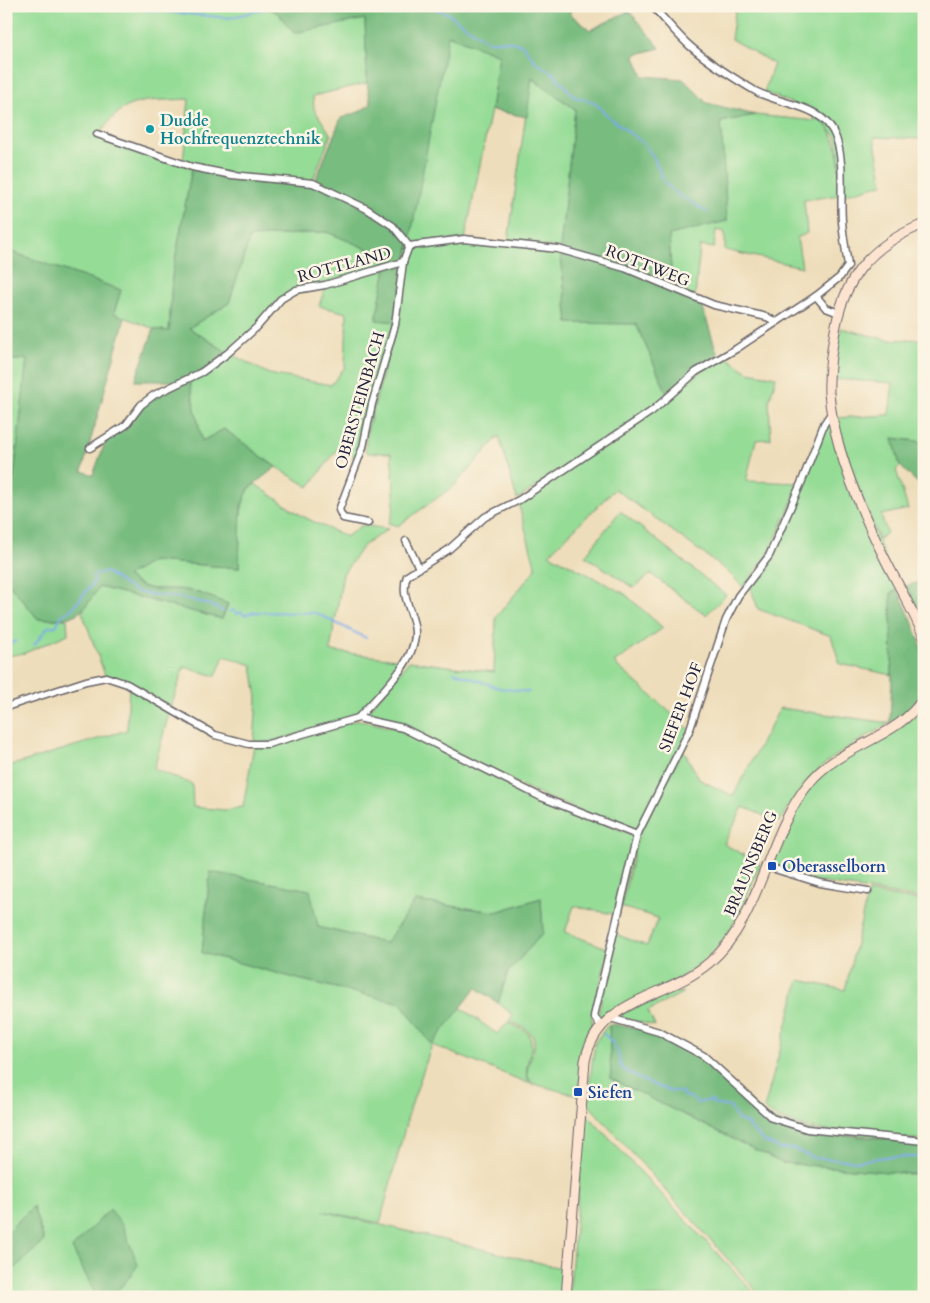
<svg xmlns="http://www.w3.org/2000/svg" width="930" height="1303" viewBox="0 0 930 1303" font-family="Cardo,serif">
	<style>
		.green { fill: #95dc96; stroke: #5c7f68 }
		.forest { fill: #78bc7f; stroke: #4d6f5d }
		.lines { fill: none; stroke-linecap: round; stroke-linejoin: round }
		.stream { stroke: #7babe6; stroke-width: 2 }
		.minor-casing { stroke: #696367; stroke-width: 9 }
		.secondary-casing { stroke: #696367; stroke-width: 11 }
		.minor { stroke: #fff; stroke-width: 6 }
		.secondary { stroke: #fde4d1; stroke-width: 9 }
		.culture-dot { fill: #0f9aa8; stroke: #fcf5e5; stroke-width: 2 }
		.transit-dot { fill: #1a4fb4; stroke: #fcf5e5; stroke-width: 2 }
		.labels { text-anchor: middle; stroke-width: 5; stroke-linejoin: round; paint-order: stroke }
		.culture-label { font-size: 16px; font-weight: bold; fill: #0d838f; stroke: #fcf5e5; text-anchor: start }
		.street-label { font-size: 16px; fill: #22223b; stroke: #fcf5e5 }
		.transit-label { font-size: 16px; font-weight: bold; fill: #164399; stroke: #fcf5e5; text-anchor: start }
	</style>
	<rect width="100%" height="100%" fill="#fcf5e5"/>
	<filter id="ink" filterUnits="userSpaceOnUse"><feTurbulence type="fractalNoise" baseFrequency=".02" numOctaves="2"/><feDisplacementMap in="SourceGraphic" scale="10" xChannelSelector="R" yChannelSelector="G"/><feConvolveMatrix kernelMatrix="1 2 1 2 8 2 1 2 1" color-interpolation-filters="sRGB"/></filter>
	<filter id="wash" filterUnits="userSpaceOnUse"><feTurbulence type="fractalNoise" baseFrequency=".0096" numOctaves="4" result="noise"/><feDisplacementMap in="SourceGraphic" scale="20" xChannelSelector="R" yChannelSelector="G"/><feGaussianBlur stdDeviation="1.12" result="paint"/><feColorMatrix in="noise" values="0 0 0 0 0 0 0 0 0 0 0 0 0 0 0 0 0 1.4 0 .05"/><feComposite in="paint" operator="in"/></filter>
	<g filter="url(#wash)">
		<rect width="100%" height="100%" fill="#eeddba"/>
		<!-- green -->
		<g class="green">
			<path d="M6,6H262L277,12L294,33L365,19L367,83L313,96L314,109L331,135L312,182L232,174L183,162L189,99C146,102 126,94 100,134L192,168L172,276L169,332L154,329L114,313L121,290L6,250Z"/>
			<polygon points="736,6 924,6 924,139 874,137 883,184 843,195 837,138 816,113 764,92 774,64 731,39"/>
			<polygon points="447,35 499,55 491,110 465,239 408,245"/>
			<polygon points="531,78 575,109 560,248 508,242"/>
			<path d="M811,112C843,134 838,160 840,195L804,200L807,233L797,238L802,267L725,250V232L716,230L714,248L700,246L695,297L672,287L669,235L727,221L721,122L755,115L816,121Z"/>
			<polygon points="327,232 382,255 386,268 280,298 256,327 227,352 189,328 229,303 250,237"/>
			<path d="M464,240L560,250L568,323L636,324L667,393L652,410L517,499L499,436L454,486L398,526L388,523C399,511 392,469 391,453H368L365,450L367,433L396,325L404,262L410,247Z"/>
			<polygon points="386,269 376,319 395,322 358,460 339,447 309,487 276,467 224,429 202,441 189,380 229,353 269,374 331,385 345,367 347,313 319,306 326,285"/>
			<polygon points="841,328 888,340 924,339 924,442 893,438 900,466 896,470 908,509 881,515 887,533 879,539 857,485 835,418 889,415 893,383 831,379"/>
			<polygon points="728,358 748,372 776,377 769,402 771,439 756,440 746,481 800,483 768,555 743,587 726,570 615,489 549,554 625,594 663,628 614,663 689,729 636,833 541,795 402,727 369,719 367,713 409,661 494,672 496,617 536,569 518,502 714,362"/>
			<polygon points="27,359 10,513 6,515 6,361"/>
			<polygon points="830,421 898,590 891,593 892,675 840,664 831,636 758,609 749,583 770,556 828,422"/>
			<path d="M255,484L302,516L346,537L362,525L388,529L363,546L343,574L330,651L405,660L357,717L267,743H254L257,698L252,665L224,656L216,676L184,667L171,707L105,675L82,612L99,587L222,619L228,604C215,599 200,592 186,590C158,586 153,596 127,576L153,561L239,568C240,546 235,497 255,484Z"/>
			<polygon points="620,511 726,595 706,615 651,574 634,588 585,556"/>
			<polygon points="6,580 38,619 67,619 68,634 25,653 6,656"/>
			<path d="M129,685L170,709L154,769L192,784L193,807L224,810L243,807L254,745L358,720L403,730L541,799L636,836L617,915L574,906L565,932L609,949L592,1016V1025L581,1061L579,1096L534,1084C514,1070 548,1045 527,1030C522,1026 515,1024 509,1021L513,1015L498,1003L508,972L543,933L541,898L496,912L415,901L386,943L318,927L309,890L210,872L202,953L302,980L401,1003L432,1044L460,1007L497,1034L508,1022L527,1032C541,1050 515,1071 533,1085L432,1045L409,1112L380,1223L323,1211L565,1269L562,1297H109L121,1287L72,1248L97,1297H6V1276L44,1241L33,1206L6,1233V767L127,730Z"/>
			<path d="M924,706V899L820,882L769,866C786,827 804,784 841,760C869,742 902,733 924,706Z"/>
			<path d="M780,708L890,723C835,755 812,765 779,822L743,807L724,844L760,864C737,921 725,956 666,985C644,996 621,1002 601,1018L598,1014L615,934L647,946L658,918L621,907L638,836L683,750L700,780L733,796Z"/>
			<path d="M868,892L924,901V1140C883,1136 794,1135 764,1109L799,980L845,990Z"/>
			<polygon points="684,992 648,1011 655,1026 623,1018 621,1014 668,993"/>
			<polygon points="609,1024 611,1079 782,1163 924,1175 924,1297 762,1297 587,1103 595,1042"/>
			<polygon points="585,1112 590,1118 758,1297 569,1297"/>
		</g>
		<!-- forest -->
		<g class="forest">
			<polygon points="262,6 574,6 569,13 590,30 629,11 660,48 634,55 643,76 683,79 707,103 755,115 721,122 727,221 669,235 672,287 701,302 718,356 695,370 667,393 636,324 568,323 560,248 575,109 532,78 527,117 491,110 499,55 448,35 395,322 376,320 386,268 382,255 327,232 250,237 229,303 189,328 227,352 201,372 182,381 135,381 154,329 169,331 172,276 192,168 314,184 341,118 359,112 371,104 367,83 365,19 294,33 277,12"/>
			<path d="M6,250L121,290L114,313L125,318L82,471L93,475L106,440L127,426L143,405L154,396L189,380L202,441L224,429L276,467L249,488L241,507L239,568L153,561L127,576C149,596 160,586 186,590C200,592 215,599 228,604L222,619L99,587C78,619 76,619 38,619L6,580V515L10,512L27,359L6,361Z"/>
			<polygon points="893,438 924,442 924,489 900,466"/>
			<polygon points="924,581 924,606 912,605 902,587"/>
			<path d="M898,590C911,620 930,653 924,687C921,701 901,716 890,723L892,675L891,593Z"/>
			<polygon points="210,872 310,890 318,927 386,943 415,901 496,912 541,898 543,933 508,972 498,1003 476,988 432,1045 401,1003 302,980 202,953"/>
			<path d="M609,1024C664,1029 696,1051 736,1087C747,1097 760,1114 773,1119C814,1137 879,1137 924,1142V1175L782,1163L611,1079Z"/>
			<polygon points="33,1206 44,1241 6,1276 6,1233"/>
			<path d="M110,1209L123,1226L138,1265C126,1281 118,1297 97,1297L72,1248Z"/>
		</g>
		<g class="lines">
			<!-- stream -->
			<g class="stream">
				<polyline points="135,6 146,10 229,18 276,6"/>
				<polyline points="427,6 447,13 487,41 509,41 522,45 537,63 553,73 575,97 594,102 609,117 644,144 654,158 664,182 677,194 707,212"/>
				<polyline points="229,612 233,610 237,614 241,612 244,615 255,612 316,613 366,638"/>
				<polyline points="6,645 16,641"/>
				<path d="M34,645L48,627L56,626L62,615L71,610L94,582V574L105,572C114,576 130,591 139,592C169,599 193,595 223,611"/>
				<polyline points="454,672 499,688 529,692"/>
				<path d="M604,1034C615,1044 619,1052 621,1067C630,1076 668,1093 682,1092L684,1097L688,1096L698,1103L712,1100L713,1104L730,1107L738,1120L745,1122L763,1141L781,1149H794L813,1158L860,1161L885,1157H924"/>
			</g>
		</g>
	</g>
	<g filter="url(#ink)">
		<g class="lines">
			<defs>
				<g id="minor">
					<polyline points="97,134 192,167 232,175 313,183 367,209 393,226 409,246"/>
					<polyline points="409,246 464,239 558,249 625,268 714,305 767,317 776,322"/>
					<polyline points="816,296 826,308 839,313"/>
					<polyline points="90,448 126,425 141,405 154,395 202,372 228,353 257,327 281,299 296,290 325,285 403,262"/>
					<polyline points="368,523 343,518 339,510 363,447 372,404 395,325 403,262 409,246"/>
					<polyline points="406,541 419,568"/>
					<polyline points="6,707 86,681 106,677 127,684 215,735 249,744 268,744 358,718 403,728 541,797 637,835"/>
					<path d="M358,718C377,696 416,663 415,632C414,612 399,596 407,576L448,550L485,517L519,500L652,411L696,372L736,349L816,296L840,277L848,266C846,251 843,236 842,221C840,195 845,163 836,138C824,104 784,106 757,92C735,79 711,64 691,47C677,35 665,19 652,6"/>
					<polyline points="765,866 820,883 868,891"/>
					<polyline points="612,1015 614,1019 659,1032 704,1056 772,1118 807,1129 924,1141"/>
					<polyline points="600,1025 594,1016 637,835 690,729 726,620 738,596 769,556 802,481 824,424 832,412"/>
				</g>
				<g id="secondary">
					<path d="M924,224C874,244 847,273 836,325C832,348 828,371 829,393C833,447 861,511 885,559C898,585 913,610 924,637"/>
					<path d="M566,1297L585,1061C598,997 666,1000 710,962C762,918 765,836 810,782C840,745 899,739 924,697"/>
				</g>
			</defs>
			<!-- minor casing -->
			<use href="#minor" class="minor-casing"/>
			<!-- secondary casing -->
			<use href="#secondary" class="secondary-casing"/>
			<!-- minor -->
			<use href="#minor" class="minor"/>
			<!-- secondary -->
			<use href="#secondary" class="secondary"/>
		</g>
	</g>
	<!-- markers -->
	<circle class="culture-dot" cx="150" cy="129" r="5"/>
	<g class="transit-dot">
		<rect x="767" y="861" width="10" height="10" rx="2.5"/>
		<rect x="573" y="1087" width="10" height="10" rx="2.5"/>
	</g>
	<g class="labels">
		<!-- culture labels -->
		<g class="culture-label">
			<text x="160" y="126">Dudde<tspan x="160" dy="18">Hochfrequenztechnik</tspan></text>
		</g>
		<!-- street labels -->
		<g class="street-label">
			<text transform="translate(344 264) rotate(-15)" y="6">ROTTLAND</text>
			<text transform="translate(648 265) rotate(21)" y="6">ROTTWEG</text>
			<text transform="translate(359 400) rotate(-74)" y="6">OBERSTEINBACH</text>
			<text transform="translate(680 707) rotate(-69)" y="6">SIEFER HOF</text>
			<text transform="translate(750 863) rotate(-67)" y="6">BRAUNSBERG</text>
		</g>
		<!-- transit labels -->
		<g class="transit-label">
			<text x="782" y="872">Oberasselborn</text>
			<text x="588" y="1098">Siefen</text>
		</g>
	</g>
	<!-- margin -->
	<rect width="930" height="1303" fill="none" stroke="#fcf5e5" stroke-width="25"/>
</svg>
